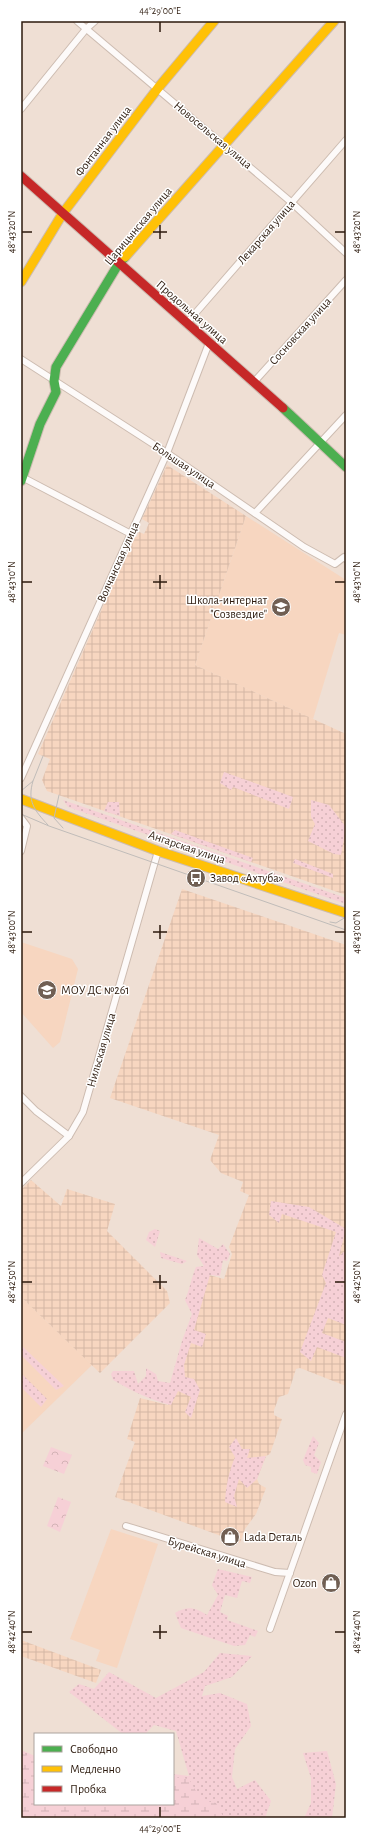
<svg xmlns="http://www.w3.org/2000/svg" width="367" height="1839" viewBox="0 0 367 1839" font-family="'Alegreya Sans',sans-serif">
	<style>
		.built { fill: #f7d6c0 }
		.industrial { fill: url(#industrial-grid) }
		.grass { fill: url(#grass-dots) }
		.forest { fill: url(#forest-crowns) }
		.wetland { fill: url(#wetland-marsh) }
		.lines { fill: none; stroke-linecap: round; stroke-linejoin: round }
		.street-casing { stroke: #cdbcb1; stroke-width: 8 }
		.fast-casing { stroke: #cdbcb1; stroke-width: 11 }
		.slow-casing { stroke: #cdbcb1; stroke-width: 11 }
		.jam-casing { stroke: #cdbcb1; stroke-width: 11 }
		.street { stroke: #fdfaf9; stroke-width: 6 }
		.fast { stroke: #4caf50; stroke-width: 9 }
		.slow { stroke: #ffc107; stroke-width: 9 }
		.jam { stroke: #c62828; stroke-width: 9 }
		.tram { stroke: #c0bcb9; stroke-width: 1 }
		.ticks { fill: none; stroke: #2c1a0d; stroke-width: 1.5 }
		.labels { text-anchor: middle; stroke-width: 3; stroke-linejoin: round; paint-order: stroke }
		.street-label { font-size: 12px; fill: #2c1a0d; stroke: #fff }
		.poi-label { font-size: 12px; fill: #2c1a0d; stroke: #fff; text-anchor: start }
		.neatline { fill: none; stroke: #2c1a0d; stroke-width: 1.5 }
		.ticks-label { font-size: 10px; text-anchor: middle; fill: #2c1a0d }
	</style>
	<defs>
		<pattern id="industrial-grid" width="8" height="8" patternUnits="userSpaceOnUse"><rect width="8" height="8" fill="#f7d6c0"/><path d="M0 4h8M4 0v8" fill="none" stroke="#d4b7a4"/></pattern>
		<pattern id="grass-dots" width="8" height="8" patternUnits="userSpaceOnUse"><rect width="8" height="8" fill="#f6d0d6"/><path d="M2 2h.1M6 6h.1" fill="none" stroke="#d3b2b6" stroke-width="1.8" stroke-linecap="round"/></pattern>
		<pattern id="forest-crowns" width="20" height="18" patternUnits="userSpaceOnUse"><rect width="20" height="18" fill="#f6d0d6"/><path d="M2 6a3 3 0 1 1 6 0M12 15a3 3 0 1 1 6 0" fill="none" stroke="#d3b2b6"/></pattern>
		<pattern id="wetland-marsh" width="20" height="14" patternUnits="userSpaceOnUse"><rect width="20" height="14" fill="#f6d0d6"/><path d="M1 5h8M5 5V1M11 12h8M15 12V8" fill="none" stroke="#d3b2b6"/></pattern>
	</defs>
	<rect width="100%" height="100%" fill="#efdfd4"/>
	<!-- built -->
	<g class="built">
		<polygon points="246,516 346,580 346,635 339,633 313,719 195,665"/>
		<polygon points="21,942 72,959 78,969 60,1042 53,1048 21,1012"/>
		<polygon points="21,1297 92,1365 21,1434"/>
		<polygon points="111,1529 158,1544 117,1668 96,1661 100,1650 70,1639"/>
	</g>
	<!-- industrial -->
	<g class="industrial">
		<polygon points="167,465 246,516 195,665 346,734 346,895 47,791 42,780 50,759 38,754 134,536 137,537 139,532 144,534 149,523 142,519"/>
		<polygon points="182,889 346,945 346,1386 300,1368 296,1369 288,1394 279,1397 274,1410 274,1415 282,1419 270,1454 266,1456 257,1479 259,1484 266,1488 256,1514 245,1529 240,1543 115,1497 135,1442 127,1439 140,1398 168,1405 205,1274 224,1279 232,1254 229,1247 249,1195 240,1191 243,1182 221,1173 210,1160 219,1135 110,1098"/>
		<polygon points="31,1180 61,1206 67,1189 115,1204 107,1231 167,1291 170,1303 100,1373 21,1297 21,1190"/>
		<polygon points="21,1640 101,1670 96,1683 21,1656"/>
	</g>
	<!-- grass -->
	<g class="grass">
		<polygon points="224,772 293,797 289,809 233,787 231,790 220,783"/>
		<polygon points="63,800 346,898 346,904 68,807"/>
		<polygon points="311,800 329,805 346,827 341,855 334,854 308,841 315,824 311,817"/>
		<polygon points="108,802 119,802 120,816 104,811"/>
		<polygon points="175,830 253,858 251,862 171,834"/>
		<polygon points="295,859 333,874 333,878 293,863"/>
		<polygon points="271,1201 309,1207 346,1229 339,1256 346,1250 346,1325 328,1318 322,1333 346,1342 346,1358 317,1347 311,1361 300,1352 326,1283 322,1275 336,1232 282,1214 279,1223 269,1215"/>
		<polygon points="155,1229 160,1231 155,1247 146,1240 149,1232"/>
		<path d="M199,1238L218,1249L223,1244L230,1254L227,1261L223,1260L220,1276L210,1275L194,1330L206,1334L202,1347L191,1343L184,1365L185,1377L194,1379L200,1390L191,1418L185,1412L191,1397L178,1391L171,1405C150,1400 132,1391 113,1380L111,1374L113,1371H134L138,1384L146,1376V1368L156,1374L158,1381L170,1383L182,1341L192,1314L185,1300C190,1289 191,1278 196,1267L204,1266L197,1255Z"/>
		<polygon points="160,1252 187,1261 182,1264 161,1258"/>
		<polygon points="21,1345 64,1386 56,1390 21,1355"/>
		<polygon points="21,1373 47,1399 41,1407 21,1387"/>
		<polygon points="313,1436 319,1443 314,1455 321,1462 317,1474 311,1472 311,1467 305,1465 303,1460"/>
		<path d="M236,1438L242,1449H250L247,1458L266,1456L257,1479L247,1488L239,1479L234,1496L237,1507L225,1502C226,1485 229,1472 235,1457L229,1447Z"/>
		<path d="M218,1569L252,1577L250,1583L242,1581L237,1598L225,1595L220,1612L228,1616L227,1620L258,1631L255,1637L250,1635L245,1645L234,1646L181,1628L175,1613C188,1605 196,1608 207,1615L218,1595L212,1585Z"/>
		<polygon points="220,1653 252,1656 232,1677 205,1686 202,1696 220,1693 247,1704 251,1726 235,1749 232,1777 237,1789 255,1780 271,1801 265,1818 21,1818 21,1750 35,1756 35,1804 173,1804 173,1774 189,1776 176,1731 154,1725 145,1734 123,1734 69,1692 79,1684 94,1689 109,1672 156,1698 204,1672"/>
		<polygon points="327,1751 336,1784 332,1818 304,1818 311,1803 311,1778 303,1753"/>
	</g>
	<!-- forest -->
	<g class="forest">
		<polygon points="51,1447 72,1455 64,1474 43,1466"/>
		<polygon points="58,1497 71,1502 60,1532 47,1526"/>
	</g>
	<!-- wetland -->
	<polygon class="wetland" points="21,1753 35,1759 35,1804 173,1804 173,1777 189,1779 201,1800 216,1803 224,1818 21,1818"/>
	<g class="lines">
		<defs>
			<g id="street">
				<polyline points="77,21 291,202 346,253"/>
				<polyline points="21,109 86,29 95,21"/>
				<polyline points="186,324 346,140"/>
				<polyline points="21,359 167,453 304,547 335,564 344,557 346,559"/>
				<polyline points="254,382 346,280"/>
				<polyline points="22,477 131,534"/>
				<polyline points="255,513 346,415"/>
				<polyline points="21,778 167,453 209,343"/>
				<polyline points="21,818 27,826 21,851"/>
				<polyline points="21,1096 36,1111 69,1136"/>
				<polyline points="21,1183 69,1136 83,1112 158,851"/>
				<polyline points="126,1526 275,1572 290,1573"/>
				<polyline points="270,1629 346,1414"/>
			</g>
			<g id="fast">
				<polyline points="283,408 346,467"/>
				<polyline points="21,481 40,424 56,392 54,381 56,367 119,263 125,257"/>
			</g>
			<g id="slow">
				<polyline points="125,257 334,21"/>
				<polyline points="21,282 63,213 158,88 214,21"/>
				<polyline points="21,799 158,851 346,913"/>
			</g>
			<polyline id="jam" points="21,176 283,408"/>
		</defs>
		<!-- street casing -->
		<use href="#street" class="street-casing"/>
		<!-- fast casing -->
		<use href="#fast" class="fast-casing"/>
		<!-- slow casing -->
		<use href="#slow" class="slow-casing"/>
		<!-- jam casing -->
		<use href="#jam" class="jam-casing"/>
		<!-- street -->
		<use href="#street" class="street"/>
		<!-- fast -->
		<use href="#fast" class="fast"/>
		<!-- slow -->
		<use href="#slow" class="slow"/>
		<!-- jam -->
		<use href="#jam" class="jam"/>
		<!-- tram -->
		<g class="tram">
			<path d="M33,781C27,801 34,810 48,825"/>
			<polyline points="21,791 33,781 43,756"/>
			<polyline points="59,795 54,818 63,828"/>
			<polyline points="21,814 49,826 346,930"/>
			<polyline points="330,922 336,923 346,917"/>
		</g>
	</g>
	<!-- ticks -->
	<path class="ticks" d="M160,22V32M160,225V239M22,232H32M153,232H167M335,232H345M160,575V589M22,582H32M153,582H167M335,582H345M160,925V939M22,932H32M153,932H167M335,932H345M160,1275V1289M22,1282H32M153,1282H167M335,1282H345M160,1625V1639M22,1632H32M153,1632H167M335,1632H345M160,1807V1817"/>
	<!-- icons -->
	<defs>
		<symbol id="school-disc" viewBox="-11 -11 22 22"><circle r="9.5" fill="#705f53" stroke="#fff"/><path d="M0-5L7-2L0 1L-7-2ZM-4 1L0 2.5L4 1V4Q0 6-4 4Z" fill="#fff"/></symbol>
		<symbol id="bus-disc" viewBox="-11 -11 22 22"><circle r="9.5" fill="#705f53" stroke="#fff"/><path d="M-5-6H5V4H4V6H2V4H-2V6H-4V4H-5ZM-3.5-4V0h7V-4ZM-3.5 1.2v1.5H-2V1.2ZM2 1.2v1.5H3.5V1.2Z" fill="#fff"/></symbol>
		<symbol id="shop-disc" viewBox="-11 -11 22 22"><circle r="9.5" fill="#705f53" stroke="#fff"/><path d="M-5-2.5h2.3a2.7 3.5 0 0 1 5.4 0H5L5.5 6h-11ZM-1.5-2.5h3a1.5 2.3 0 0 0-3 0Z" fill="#fff"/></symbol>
	</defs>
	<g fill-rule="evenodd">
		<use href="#school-disc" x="270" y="596" width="22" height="22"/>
		<use href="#bus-disc" x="185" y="867" width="22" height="22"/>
		<use href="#school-disc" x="36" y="979" width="22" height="22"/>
		<use href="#shop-disc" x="219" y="1526" width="22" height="22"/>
		<use href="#shop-disc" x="320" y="1572" width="22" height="22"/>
	</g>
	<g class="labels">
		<!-- street labels -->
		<g class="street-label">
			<text transform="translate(213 135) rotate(40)" y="4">Новосельская улица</text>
			<text transform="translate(103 141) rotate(-53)" y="4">Фонтанная улица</text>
			<text transform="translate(138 226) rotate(-50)" y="4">Царицынская улица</text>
			<text transform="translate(266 232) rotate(-49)" y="4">Лекарская улица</text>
			<text transform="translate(192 312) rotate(41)" y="4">Продольная улица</text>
			<text transform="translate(300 331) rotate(-48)" y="4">Сосновская улица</text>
			<text transform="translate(184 465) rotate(34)" y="4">Большая улица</text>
			<text transform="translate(118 562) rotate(-66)" y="4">Волчанская улица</text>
			<text transform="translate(187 847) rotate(19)" y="4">Ангарская улица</text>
			<text transform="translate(101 1050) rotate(-74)" y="4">Нильская улица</text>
			<text transform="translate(207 1552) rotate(17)" y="4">Бурейская улица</text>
		</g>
		<!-- poi labels -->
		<g class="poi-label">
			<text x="267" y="604" text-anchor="end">Школа-интернат<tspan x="267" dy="14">"Созвездие"</tspan></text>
			<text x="210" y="882">Завод «Ахтуба»</text>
			<text x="61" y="994">МОУ ДС №261</text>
			<text x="244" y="1541">Lada Dеталь</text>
			<text x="317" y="1587" text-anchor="end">Ozon</text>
		</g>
	</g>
	<!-- border -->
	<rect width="367" height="1839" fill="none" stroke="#ffffff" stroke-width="44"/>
	<!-- legend -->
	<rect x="34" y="1733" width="140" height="72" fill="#ffffff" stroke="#aba39e"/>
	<rect x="42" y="1746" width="20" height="6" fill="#4caf50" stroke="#aba39e"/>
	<text x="70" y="1753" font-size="12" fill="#2c1a0d">Свободно</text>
	<rect x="42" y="1766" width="20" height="6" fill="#ffc107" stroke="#aba39e"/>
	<text x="70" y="1773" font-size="12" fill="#2c1a0d">Медленно</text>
	<rect x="42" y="1786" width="20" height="6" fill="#c62828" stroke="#aba39e"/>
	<text x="70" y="1793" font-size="12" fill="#2c1a0d">Пробка</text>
	<rect x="22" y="22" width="323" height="1795" class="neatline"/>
	<g class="ticks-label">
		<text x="160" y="14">44°29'00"E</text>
		<text transform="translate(11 232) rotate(-90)" y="4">48°43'20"N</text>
		<text transform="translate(356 232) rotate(-90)" y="4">48°43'20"N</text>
		<text transform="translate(11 582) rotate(-90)" y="4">48°43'10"N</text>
		<text transform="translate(356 582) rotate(-90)" y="4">48°43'10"N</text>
		<text transform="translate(11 932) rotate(-90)" y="4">48°43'00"N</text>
		<text transform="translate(356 932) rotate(-90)" y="4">48°43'00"N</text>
		<text transform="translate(11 1282) rotate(-90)" y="4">48°42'50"N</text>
		<text transform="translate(356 1282) rotate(-90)" y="4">48°42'50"N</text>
		<text transform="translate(11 1632) rotate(-90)" y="4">48°42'40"N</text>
		<text transform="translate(356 1632) rotate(-90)" y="4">48°42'40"N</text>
		<text x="160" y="1832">44°29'00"E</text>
	</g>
</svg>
